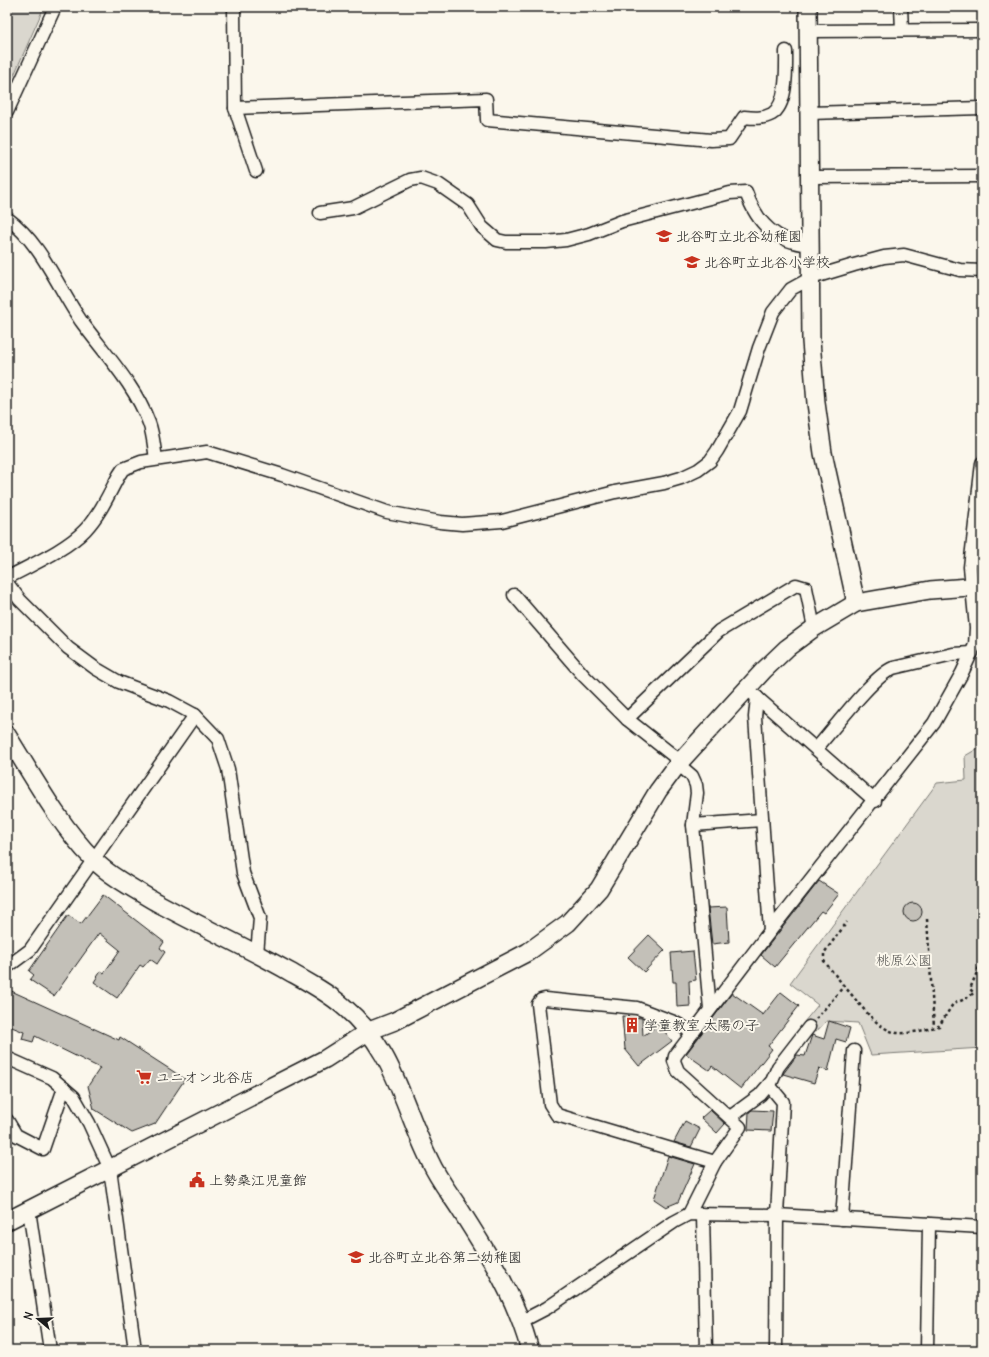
<svg xmlns="http://www.w3.org/2000/svg" width="989" height="1357" viewBox="0 0 989 1357" font-family="Delius,'Klee One',sans-serif">
	<style>
		.green { fill: #dad7ce; stroke: #7b7a75 }
		.building { fill: #c3c0b8; stroke: #1c1c1c }
		.lines { fill: none; stroke-linecap: round; stroke-linejoin: round }
		.street-casing { stroke: #1c1c1c; stroke-width: 15 }
		.secondary-casing { stroke: #1c1c1c; stroke-width: 20 }
		.path { stroke: #1c1c1c; stroke-width: 2.5; stroke-dasharray: 3 3; stroke-linecap: butt }
		.street { stroke: #fbf7ec; stroke-width: 12 }
		.secondary { stroke: #fbf7ec; stroke-width: 17 }
		.labels { text-anchor: middle; stroke-width: 4; stroke-linejoin: round; paint-order: stroke }
		.poi-label { font-size: 14px; fill: #1c1c1c; stroke: #fbf7ec; text-anchor: start }
		.park-label { font-size: 14px; fill: #555451; stroke: #fbf7ec }
	</style>
	<rect width="100%" height="100%" fill="#fbf7ec"/>
	<filter id="ink" filterUnits="userSpaceOnUse"><feTurbulence type="fractalNoise" baseFrequency=".025" numOctaves="2"/><feDisplacementMap in="SourceGraphic" scale="8" xChannelSelector="R" yChannelSelector="G"/><feConvolveMatrix kernelMatrix="1 2 1 2 8 2 1 2 1" color-interpolation-filters="sRGB"/></filter>
	<g filter="url(#ink)">
		<!-- green -->
		<g class="green">
			<polygon points="7,7 44,7 7,91"/>
			<polygon points="982,746 982,1048 871,1055 858,1023 826,1021 816,1032 804,1022 818,1005 790,983 937,783 966,780 965,756"/>
		</g>
		<!-- building -->
		<g class="building">
			<polygon points="819,881 839,894 824,913 821,911 775,967 761,955"/>
			<polygon points="103,895 164,942 160,948 165,952 157,964 150,959 143,967 140,965 117,998 94,982 101,971 104,973 120,950 99,933 54,996 30,980 34,975 29,971 68,915 81,924"/>
			<circle cx="913" cy="912" r="9"/>
			<polygon points="727,907 729,942 712,944 708,908"/>
			<polygon points="649,935 665,950 644,972 628,957"/>
			<polygon points="693,951 696,980 689,981 690,1006 677,1007 676,982 673,982 671,953"/>
			<polygon points="7,989 119,1040 120,1037 185,1079 155,1124 132,1133 94,1109 88,1086 100,1068 35,1036 33,1042 22,1039 24,1032 7,1025"/>
			<polygon points="781,992 799,1006 768,1046 772,1049 741,1089 712,1066 709,1070 686,1054 732,993 763,1015"/>
			<polygon points="622,1016 642,1018 643,1036 659,1024 672,1041 639,1066 625,1049"/>
			<polygon points="829,1021 850,1028 846,1042 836,1039 828,1071 819,1068 814,1083 783,1074 797,1055 805,1056 812,1035 824,1039"/>
			<polygon points="710,1110 725,1124 717,1133 701,1118"/>
			<polygon points="752,1110 773,1111 771,1131 748,1130 749,1112"/>
			<polygon points="685,1121 700,1129 691,1147 674,1142"/>
			<polygon points="668,1156 695,1164 678,1202 666,1207 654,1199"/>
		</g>
		<g class="lines">
			<defs>
				<g id="street">
					<polyline points="234,7 235,108 256,171"/>
					<polyline points="901,7 902,30"/>
					<polyline points="808,31 982,30"/>
					<path d="M235,108L486,99L487,120L711,140L729,139L744,117C753,118 763,119 772,114C788,104 786,68 786,51"/>
					<polyline points="7,112 55,7"/>
					<polyline points="809,113 982,108"/>
					<polyline points="810,177 982,176"/>
					<path d="M320,213L353,208L410,180L421,178L438,184L468,205L482,227L497,240L506,242H546L566,240L589,234L622,221L730,193L746,192C757,224 776,242 810,245"/>
					<path d="M7,218C42,244 57,286 81,321C105,354 135,385 149,423C153,433 154,447 156,459"/>
					<path d="M7,578C31,565 66,550 85,530C100,514 109,494 119,475L123,469L141,462L207,452L282,475L387,512L440,522L462,524L502,521L615,492L664,483L681,478L698,470L710,461L717,451L740,411L759,348L773,312L791,289L811,278L854,265L884,257L904,255L960,270L982,271"/>
					<polyline points="7,583 20,600 68,648 95,668 119,682 169,701 195,715 218,739 228,769 243,873 260,918 257,954"/>
					<polyline points="514,595 584,676 627,719 680,761"/>
					<polyline points="752,693 875,801"/>
					<polyline points="757,697 755,717 770,931"/>
					<polyline points="627,719 719,631 796,585 806,588 814,628"/>
					<path d="M816,749C833,730 872,677 893,668L953,654L972,653"/>
					<polyline points="678,764 692,776 696,785 697,793 693,825 710,1009"/>
					<polyline points="693,825 762,820"/>
					<polyline points="7,967 30,950 195,715"/>
					<polyline points="692,1032 674,1022 637,1008 545,999 541,1000 538,1004 550,1104 557,1115 715,1162"/>
					<polyline points="7,1058 52,1078 74,1097 89,1123 110,1169 135,1350"/>
					<polyline points="769,1085 783,1102 777,1215 776,1350"/>
					<polyline points="730,1117 760,1095 772,1081 778,1067 809,1027"/>
					<polyline points="7,1120 16,1135 43,1149 64,1088"/>
					<polyline points="29,1210 50,1350"/>
					<polyline points="689,1214 715,1162 740,1127 678,1071 674,1061 675,1056 770,931 934,723 962,673 975,645 976,628 970,567 982,463"/>
					<polyline points="703,1215 706,1350"/>
					<polyline points="842,1219 854,1051"/>
					<polyline points="522,1321 547,1308 674,1222 689,1214 777,1215 982,1227"/>
					<polyline points="927,1350 929,1224"/>
				</g>
				<g id="secondary">
					<polyline points="808,7 811,341 816,403 823,453 856,603"/>
					<path d="M7,735C32,775 60,826 93,859C108,875 137,891 156,902C200,926 246,947 290,972C308,982 327,992 343,1006C395,1049 402,1105 430,1161C438,1179 451,1195 461,1211C491,1258 515,1296 530,1350"/>
					<polyline points="7,1221 325,1059 369,1031 395,1021 528,952 568,923 599,889 658,791 678,764 764,670 787,648 814,628 856,603 930,590 982,586"/>
				</g>
			</defs>
			<!-- street casing -->
			<use href="#street" class="street-casing"/>
			<!-- secondary casing -->
			<use href="#secondary" class="secondary-casing"/>
			<!-- path -->
			<g class="path">
				<polyline points="927,919 934,1027"/>
				<polyline points="844,986 824,961 824,953 847,922"/>
				<path d="M816,1019L844,986C858,1001 873,1025 893,1032C904,1036 928,1029 939,1026L953,1004L965,999L974,993L970,989L982,960"/>
			</g>
			<!-- street -->
			<use href="#street" class="street"/>
			<!-- secondary -->
			<use href="#secondary" class="secondary"/>
		</g>
	</g>
	<!-- icons -->
	<defs>
		<symbol id="school-bare" viewBox="-9 -9 18 18"><path d="M0-5L7-2L0 1L-7-2ZM-4 1L0 2.5L4 1V4Q0 6-4 4Z" fill="#c8321e" stroke="#fbf7ec" stroke-width="2.5" paint-order="stroke"/></symbol>
		<symbol id="building-bare" viewBox="-9 -9 18 18"><path d="M-4-6H4V6H1V3H-1V6H-4ZM-2.5-4.3h1.7v1.8h-1.7ZM.8-4.3h1.7v1.8H.8ZM-2.5-1h1.7V.8h-1.7ZM.8-1h1.7V.8H.8Z" fill="#c8321e" stroke="#fbf7ec" stroke-width="2.5" paint-order="stroke"/></symbol>
		<symbol id="supermarket-bare" viewBox="-9 -9 18 18"><path d="M-6-5.5h2.5l.6 2H6L4.5 2H-2.5L-4.4-4H-6ZM-1.5 3.2a1.3 1.3 0 1 0 .1 0ZM3 3.2a1.3 1.3 0 1 0 .1 0Z" fill="#c8321e" stroke="#fbf7ec" stroke-width="2.5" paint-order="stroke"/></symbol>
		<symbol id="civic-bare" viewBox="-9 -9 18 18"><path d="M-.6-6.5H3V-4.5H.6V-3L4-1V1h2V6H-6V1h2V-1L-.6-3ZM-1.2 2.5V6h2.4V2.5Z" fill="#c8321e" stroke="#fbf7ec" stroke-width="2.5" paint-order="stroke"/></symbol>
	</defs>
	<g fill-rule="evenodd">
		<use href="#school-bare" x="653" y="225" width="22" height="22"/>
		<use href="#school-bare" x="681" y="251" width="22" height="22"/>
		<use href="#building-bare" x="621" y="1014" width="22" height="22"/>
		<use href="#supermarket-bare" x="133" y="1066" width="22" height="22"/>
		<use href="#civic-bare" x="186" y="1169" width="22" height="22"/>
		<use href="#school-bare" x="345" y="1246" width="22" height="22"/>
	</g>
	<g class="labels">
		<!-- poi labels -->
		<g class="poi-label">
			<text x="676" y="241">北谷町立北谷幼稚園</text>
			<text x="704" y="267">北谷町立北谷小学校</text>
			<text x="644" y="1030">学童教室 太陽の子</text>
			<text x="156" y="1082">ユニオン北谷店</text>
			<text x="209" y="1185">上勢桑江児童館</text>
			<text x="368" y="1262">北谷町立北谷第二幼稚園</text>
		</g>
		<!-- park labels -->
		<g class="park-label">
			<text x="904" y="965">桃原公園</text>
		</g>
	</g>
	<!-- margin -->
	<rect width="989" height="1357" fill="none" stroke="#fbf7ec" stroke-width="24"/>
	<rect x="12" y="12" width="965" height="1333" fill="none" stroke="#1c1c1c" stroke-width="1.5" filter="url(#ink)"/>
	<!-- north arrow -->
	<g transform="translate(38 1319) rotate(289)" stroke="#fbf7ec" stroke-width="3" paint-order="stroke">
	<path d="M0-3L7 15L0 10L-7 15Z" fill="#1c1c1c"/>
	<text y="-6" font-size="11" font-weight="bold" text-anchor="middle" fill="#1c1c1c">N</text>
	</g>
</svg>
